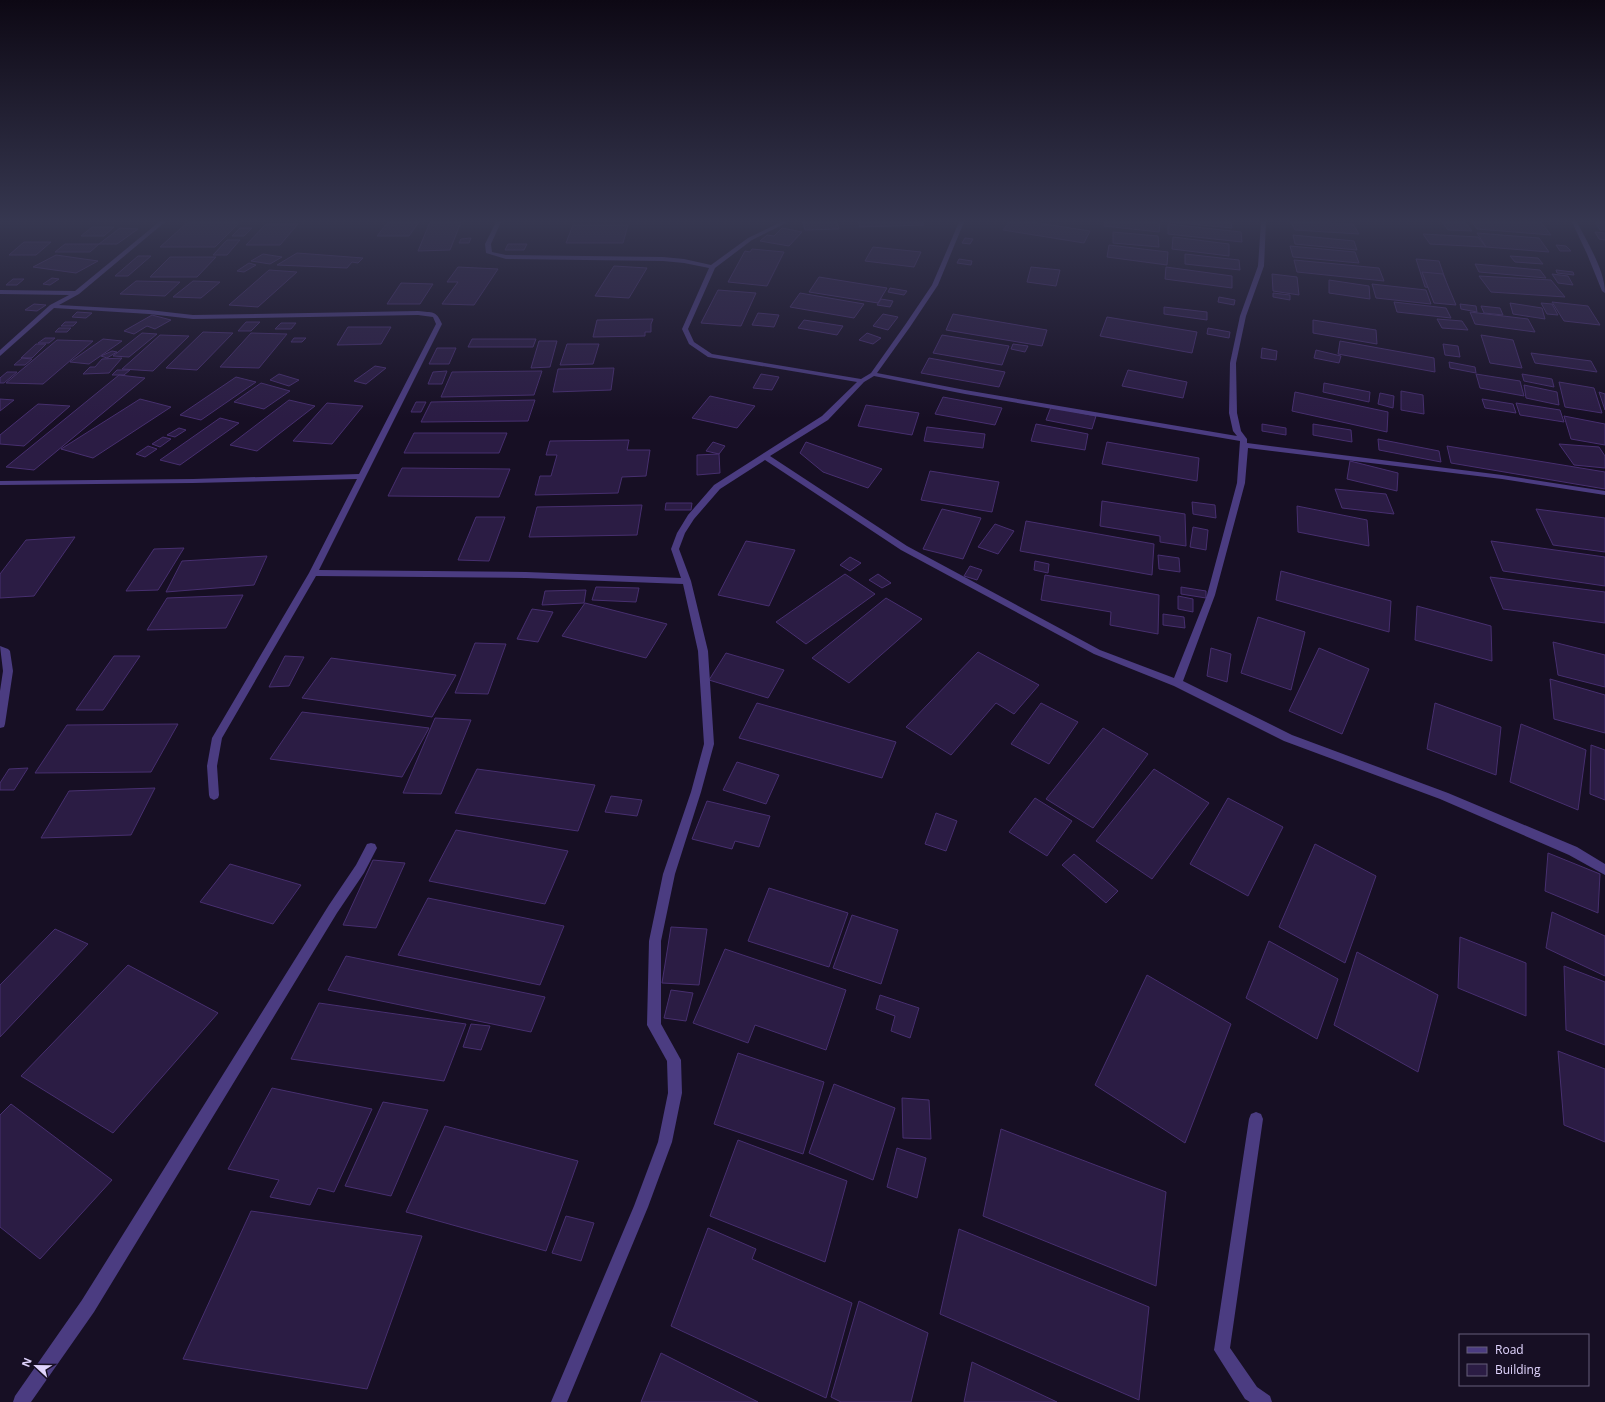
<svg xmlns="http://www.w3.org/2000/svg" width="1605" height="1402" viewBox="0 0 1605 1402" font-family="'Open Sans',sans-serif">
	<style>
		.building { fill: #2b1c44; stroke: #472f6f }
		.lines { fill: none; stroke-linecap: round; stroke-linejoin: round }
		.street { fill: #4b3c81; fill-rule: evenodd }
	</style>
	<rect width="100%" height="100%" fill="#170f24"/>
	<!-- building -->
	<g class="building">
		<polygon points="188,222 240,222 215,247 160,247"/>
		<polygon points="388,222 419,222 409,236 377,236"/>
		<polygon points="430,222 461,222 450,250 418,251"/>
		<polygon points="803,222 837,222 839,229 805,230"/>
		<polygon points="858,222 923,222 924,225 860,227"/>
		<polygon points="1009,222 1031,222 1090,231 1084,243 1003,230"/>
		<polygon points="1105,222 1145,222 1160,223 1159,232 1104,226"/>
		<polygon points="1169,222 1231,222 1232,228"/>
		<polygon points="1291,222 1353,224 1359,234 1295,230"/>
		<polygon points="1442,222 1465,222 1472,231 1448,230"/>
		<polygon points="1472,222 1541,222 1551,235 1477,229"/>
		<polygon points="1595,222 1605,222 1605,230 1600,230"/>
		<polygon points="266,224 298,224 280,245 246,245"/>
		<polygon points="1168,224 1241,232 1242,242 1168,234"/>
		<polygon points="573,225 628,225 623,243 566,243"/>
		<polygon points="92,227 114,227 104,236 81,236"/>
		<polygon points="120,228 138,229 117,244 99,244"/>
		<polygon points="240,228 252,228 244,236 232,236"/>
		<polygon points="782,228 802,232 789,246 760,241 767,235 774,236"/>
		<polygon points="1113,232 1158,236 1159,247 1113,243"/>
		<polygon points="1595,232 1605,233 1605,240 1599,239"/>
		<polygon points="1477,233 1539,238 1549,252 1486,247"/>
		<polygon points="1423,234 1478,237 1486,247 1430,244"/>
		<polygon points="1293,235 1354,241 1357,250 1295,244"/>
		<polygon points="1173,237 1229,244 1229,256 1172,249"/>
		<polygon points="471,238 469,243 459,243 461,239"/>
		<polygon points="965,238 973,239 970,244 962,243"/>
		<polygon points="227,240 240,240 227,255 213,255"/>
		<polygon points="24,242 51,242 36,255 9,255"/>
		<polygon points="65,244 99,244 90,252 55,252"/>
		<polygon points="508,244 527,244 524,250 505,250"/>
		<polygon points="1109,245 1168,252 1167,265 1107,257"/>
		<polygon points="1556,245 1566,246 1571,251 1560,251"/>
		<polygon points="1290,246 1355,252 1359,263 1293,257"/>
		<polygon points="873,247 921,252 914,267 865,261"/>
		<polygon points="752,249 784,252 767,286 728,282 745,251 750,252"/>
		<polygon points="297,253 363,258 358,263 352,262 347,268 277,265"/>
		<polygon points="263,254 282,257 270,264 251,261"/>
		<polygon points="1185,254 1239,260 1240,270 1185,264"/>
		<polygon points="56,255 98,261 76,273 33,267"/>
		<polygon points="138,256 151,256 128,276 115,276"/>
		<polygon points="1510,256 1538,258 1543,264 1515,262"/>
		<polygon points="170,257 216,257 197,277 150,277"/>
		<polygon points="959,259 972,261 971,265 957,263"/>
		<polygon points="1416,259 1439,261 1449,290 1425,287"/>
		<polygon points="1294,260 1379,268 1384,281 1297,272"/>
		<polygon points="249,263 256,265 244,272 237,271"/>
		<polygon points="1475,264 1540,270 1546,278 1479,272"/>
		<polygon points="614,266 647,268 629,298 595,296"/>
		<polygon points="458,267 498,269 474,305 442,304 458,282 447,282"/>
		<polygon points="1031,267 1060,270 1056,286 1027,282"/>
		<polygon points="1166,267 1232,276 1232,288 1165,279"/>
		<polygon points="269,270 297,272 258,307 229,305"/>
		<polygon points="1556,270 1573,272 1574,275 1557,273"/>
		<polygon points="1422,272 1443,274 1456,305 1434,303"/>
		<polygon points="1272,274 1297,277 1299,295 1273,291"/>
		<polygon points="1552,274 1568,276 1573,285 1558,283"/>
		<polygon points="1479,276 1551,280 1565,297 1491,292"/>
		<polygon points="819,277 887,288 878,303 809,292"/>
		<polygon points="52,278 59,279 50,285 43,284"/>
		<polygon points="13,279 24,279 17,285 6,285"/>
		<polygon points="1329,280 1369,286 1370,299 1329,293"/>
		<polygon points="136,281 180,282 165,296 120,294"/>
		<polygon points="193,281 220,282 201,298 173,297"/>
		<polygon points="401,283 433,284 420,304 387,304"/>
		<polygon points="1372,284 1426,290 1431,304 1376,298"/>
		<polygon points="890,288 907,291 904,295 888,292"/>
		<polygon points="718,290 756,293 741,326 701,323"/>
		<polygon points="800,293 864,304 854,318 790,307"/>
		<polygon points="1273,293 1290,295 1290,300 1273,297"/>
		<polygon points="1219,297 1235,300 1234,305 1218,302"/>
		<polygon points="881,299 893,301 890,307 877,305"/>
		<polygon points="1394,302 1446,308 1451,318 1397,312"/>
		<polygon points="1552,302 1588,306 1600,325 1564,321"/>
		<polygon points="1510,303 1542,308 1545,319 1513,314"/>
		<polygon points="1541,303 1552,304 1558,315 1547,314"/>
		<polygon points="34,304 46,305 37,311 25,310"/>
		<polygon points="1460,304 1476,306 1477,312 1461,309"/>
		<polygon points="1481,306 1500,308 1503,315 1484,313"/>
		<polygon points="1164,307 1207,312 1207,320 1164,314"/>
		<polygon points="77,312 92,313 86,318 72,317"/>
		<polygon points="1470,312 1528,319 1535,332 1475,324"/>
		<polygon points="758,313 779,315 774,327 752,325"/>
		<polygon points="883,314 898,317 888,330 873,326"/>
		<polygon points="953,314 1047,330 1042,346 946,330"/>
		<polygon points="152,315 171,320 155,329 147,326 134,334 124,331"/>
		<polygon points="1107,317 1197,332 1192,353 1100,336"/>
		<polygon points="653,319 651,324 651,332 645,332 645,336 593,337 597,320"/>
		<polygon points="1437,319 1462,321 1468,330 1442,328"/>
		<polygon points="804,320 843,326 837,335 798,328"/>
		<polygon points="1313,320 1376,330 1377,344 1313,333"/>
		<polygon points="65,322 77,322 73,326 61,326"/>
		<polygon points="246,322 260,322 251,331 238,331"/>
		<polygon points="281,323 296,323 291,329 275,329"/>
		<polygon points="348,327 391,327 381,344 337,345"/>
		<polygon points="59,328 71,328 67,332 55,332"/>
		<polygon points="1208,328 1230,332 1229,338 1207,334"/>
		<polygon points="203,332 233,333 197,370 166,368"/>
		<polygon points="142,333 157,334 129,357 113,356"/>
		<polygon points="251,333 287,334 259,368 220,367"/>
		<polygon points="867,333 881,338 873,344 859,340"/>
		<polygon points="160,335 189,336 153,371 122,369"/>
		<polygon points="942,335 1009,346 1002,365 933,353"/>
		<polygon points="1481,335 1513,340 1522,368 1490,363"/>
		<polygon points="45,338 55,338 49,343 38,343"/>
		<polygon points="294,338 306,338 302,342 291,342"/>
		<polygon points="103,339 122,341 89,364 70,362"/>
		<polygon points="472,339 536,339 533,347 468,347"/>
		<polygon points="57,340 93,341 43,384 6,383"/>
		<polygon points="539,341 557,341 550,367 531,368"/>
		<polygon points="1340,341 1434,358 1435,372 1338,354"/>
		<polygon points="36,344 46,344 32,358 21,358"/>
		<polygon points="567,344 599,344 593,364 560,365"/>
		<polygon points="1013,344 1028,346 1025,352 1011,349"/>
		<polygon points="1443,344 1458,346 1460,357 1445,355"/>
		<polygon points="437,348 456,348 449,364 429,364"/>
		<polygon points="1262,348 1277,351 1276,360 1261,358"/>
		<polygon points="1316,350 1341,356 1339,363 1314,358"/>
		<polygon points="112,351 117,352 107,358 101,356"/>
		<polygon points="1531,353 1591,361 1597,372 1535,363"/>
		<polygon points="22,358 32,359 25,365 14,365"/>
		<polygon points="122,358 109,373 83,374 90,367 95,367 102,359"/>
		<polygon points="929,358 1005,372 999,387 921,373"/>
		<polygon points="1449,362 1475,367 1476,373 1450,368"/>
		<polygon points="375,366 386,368 366,384 354,381"/>
		<polygon points="614,368 611,390 553,392 558,369"/>
		<polygon points="117,370 130,370 124,375 112,375"/>
		<polygon points="1128,370 1187,382 1183,398 1122,386"/>
		<polygon points="447,371 442,384 428,384 433,372"/>
		<polygon points="542,371 534,395 441,397 452,372"/>
		<polygon points="7,372 17,372 4,383 0,383 0,378"/>
		<polygon points="279,374 299,380 289,386 270,380"/>
		<polygon points="761,374 779,377 772,390 753,388"/>
		<polygon points="1476,374 1520,381 1524,396 1480,388"/>
		<polygon points="1522,374 1552,379 1554,387 1524,381"/>
		<polygon points="119,375 145,378 34,470 6,467"/>
		<polygon points="236,377 256,382 201,420 180,415"/>
		<polygon points="1559,382 1594,388 1602,413 1565,407"/>
		<polygon points="261,383 290,391 264,409 234,402"/>
		<polygon points="1324,383 1370,392 1369,402 1323,392"/>
		<polygon points="1524,385 1557,392 1559,405 1526,398"/>
		<polygon points="1401,391 1423,395 1424,414 1401,410"/>
		<polygon points="1295,392 1388,412 1387,432 1292,411"/>
		<polygon points="1599,392 1605,394 1605,410"/>
		<polygon points="1380,393 1394,396 1393,408 1378,404"/>
		<polygon points="710,396 755,406 737,428 692,418"/>
		<polygon points="943,397 1002,408 995,425 935,414"/>
		<polygon points="0,399 14,400 0,411"/>
		<polygon points="140,399 171,407 93,458 61,449"/>
		<polygon points="1482,399 1513,404 1516,413 1485,408"/>
		<polygon points="289,400 315,406 257,451 230,445"/>
		<polygon points="535,400 528,421 421,422 431,402"/>
		<polygon points="416,402 426,402 421,412 411,412"/>
		<polygon points="327,403 363,406 332,444 293,441"/>
		<polygon points="1516,403 1560,410 1564,422 1520,415"/>
		<polygon points="38,404 70,406 24,446 0,444 0,435"/>
		<polygon points="866,405 919,413 912,435 858,426"/>
		<polygon points="1051,407 1096,416 1092,429 1046,420"/>
		<polygon points="1564,416 1605,424 1605,445 1571,439"/>
		<polygon points="220,418 239,423 180,465 160,460"/>
		<polygon points="1036,424 1088,434 1085,450 1031,441"/>
		<polygon points="1262,424 1286,428 1286,435 1262,431"/>
		<polygon points="1313,424 1351,430 1352,442 1313,435"/>
		<polygon points="927,427 985,434 983,448 924,441"/>
		<polygon points="179,428 186,430 175,437 167,435"/>
		<polygon points="414,433 507,433 499,453 404,453"/>
		<polygon points="163,437 171,439 160,447 152,444"/>
		<polygon points="1378,439 1439,451 1441,462 1379,450"/>
		<polygon points="629,440 627,450 650,450 646,476 622,477 618,493 535,495 540,476 551,476 557,455 546,455 550,441"/>
		<polygon points="713,442 725,446 719,454 706,451"/>
		<polygon points="806,442 882,469 868,488 823,472 800,453"/>
		<polygon points="1107,442 1199,458 1197,481 1102,464"/>
		<polygon points="1559,444 1599,447 1605,456 1605,468 1574,465"/>
		<polygon points="148,446 157,449 145,457 136,454"/>
		<polygon points="1447,446 1605,472 1605,489 1451,463"/>
		<polygon points="719,454 720,473 697,475 697,455"/>
		<polygon points="1350,461 1398,473 1397,491 1347,479"/>
		<polygon points="402,468 510,469 499,497 388,496"/>
		<polygon points="930,471 999,482 992,512 921,500"/>
		<polygon points="1335,489 1386,494 1394,514 1342,508"/>
		<polygon points="1102,501 1185,514 1186,546 1160,542 1160,536 1100,526"/>
		<polygon points="1192,502 1215,505 1216,518 1193,514"/>
		<polygon points="666,503 692,503 691,510 665,510"/>
		<polygon points="642,505 637,535 529,537 537,507"/>
		<polygon points="1297,506 1367,520 1369,546 1298,532"/>
		<polygon points="942,509 981,518 963,559 923,549"/>
		<polygon points="1536,509 1605,518 1605,552 1553,545"/>
		<polygon points="476,517 505,517 489,561 458,560"/>
		<polygon points="1026,521 1154,544 1152,575 1020,551"/>
		<polygon points="995,524 1014,531 998,554 978,547"/>
		<polygon points="1193,527 1208,530 1206,550 1190,547"/>
		<polygon points="75,537 34,596 0,598 0,574 26,540"/>
		<polygon points="746,541 795,550 769,606 718,595"/>
		<polygon points="1491,541 1605,557 1605,586 1503,571"/>
		<polygon points="184,548 158,590 126,591 154,549"/>
		<polygon points="1158,555 1179,558 1180,572 1159,569"/>
		<polygon points="267,556 254,585 166,592 182,561"/>
		<polygon points="850,557 861,563 850,571 840,565"/>
		<polygon points="1035,561 1049,564 1048,573 1034,570"/>
		<polygon points="970,566 982,570 977,580 964,576"/>
		<polygon points="1281,571 1391,601 1389,632 1276,600"/>
		<polygon points="845,574 875,594 806,644 776,622"/>
		<polygon points="878,574 891,583 882,588 869,580"/>
		<polygon points="1045,575 1159,595 1158,634 1110,625 1111,612 1041,600"/>
		<polygon points="1490,577 1605,592 1605,623 1503,609"/>
		<polygon points="596,587 639,588 636,602 592,600"/>
		<polygon points="1181,587 1206,591 1206,598 1181,594"/>
		<polygon points="586,590 584,603 542,605 545,591"/>
		<polygon points="243,595 226,628 147,630 167,598"/>
		<polygon points="1178,596 1193,599 1193,612 1178,609"/>
		<polygon points="886,598 922,619 849,683 812,658"/>
		<polygon points="585,603 667,624 646,658 562,636"/>
		<polygon points="1417,606 1491,626 1492,661 1415,640"/>
		<polygon points="532,609 553,612 538,642 517,639"/>
		<polygon points="1163,614 1184,617 1185,628 1163,625"/>
		<polygon points="1258,617 1305,632 1291,690 1241,673"/>
		<polygon points="1553,642 1605,655 1605,687 1558,675"/>
		<polygon points="475,643 506,644 488,694 455,693"/>
		<polygon points="1211,648 1231,654 1227,682 1207,676"/>
		<polygon points="1319,648 1369,669 1342,734 1289,711"/>
		<polygon points="978,652 1039,685 1014,714 996,703 951,755 906,727"/>
		<polygon points="726,653 784,670 768,698 709,680"/>
		<polygon points="114,656 140,656 103,710 76,710"/>
		<polygon points="285,656 304,657 289,686 269,687"/>
		<polygon points="331,658 456,675 432,717 302,698"/>
		<polygon points="1550,679 1605,695 1605,733 1554,719"/>
		<polygon points="757,703 896,742 882,778 739,738"/>
		<polygon points="1041,703 1078,722 1049,764 1011,744"/>
		<polygon points="1435,703 1501,727 1496,775 1427,749"/>
		<polygon points="302,712 429,728 402,777 270,759"/>
		<polygon points="435,718 471,720 441,794 403,793"/>
		<polygon points="178,724 151,772 35,773 67,725"/>
		<polygon points="1521,724 1586,750 1578,810 1510,782"/>
		<polygon points="1103,728 1148,754 1093,828 1046,799"/>
		<polygon points="1591,745 1605,750 1605,800 1590,794"/>
		<polygon points="737,762 779,775 766,804 723,790"/>
		<polygon points="28,768 14,790 0,790 0,783 9,769"/>
		<polygon points="477,769 595,785 578,831 455,813"/>
		<polygon points="1154,769 1209,803 1152,879 1096,841"/>
		<polygon points="155,788 131,835 41,838 69,791"/>
		<polygon points="611,796 642,800 637,816 605,812"/>
		<polygon points="1035,798 1072,821 1047,856 1009,832"/>
		<polygon points="1228,798 1283,827 1248,896 1190,864"/>
		<polygon points="707,801 770,816 759,847 735,841 732,849 692,839"/>
		<polygon points="936,813 957,821 946,851 925,844"/>
		<polygon points="456,830 568,851 545,904 429,881"/>
		<polygon points="1315,844 1376,876 1345,963 1279,927"/>
		<polygon points="1548,853 1600,874 1598,913 1545,891"/>
		<polygon points="1074,854 1118,891 1106,903 1062,865"/>
		<polygon points="373,860 405,863 376,928 343,925"/>
		<polygon points="230,864 301,885 273,924 200,902"/>
		<polygon points="769,888 848,913 829,967 748,941"/>
		<polygon points="428,898 564,926 540,985 398,955"/>
		<polygon points="1552,912 1605,936 1605,976 1546,948"/>
		<polygon points="852,915 898,930 881,984 833,968"/>
		<polygon points="671,927 707,929 699,985 662,983"/>
		<polygon points="55,929 88,944 0,1037 0,985"/>
		<polygon points="1460,937 1526,963 1526,1016 1458,988"/>
		<polygon points="1269,941 1338,979 1317,1039 1246,998"/>
		<polygon points="725,949 846,990 826,1050 755,1025 748,1043 693,1023"/>
		<polygon points="1357,952 1438,995 1418,1072 1334,1025"/>
		<polygon points="346,956 545,997 531,1032 328,990"/>
		<polygon points="128,965 218,1013 113,1133 21,1076"/>
		<polygon points="1564,966 1605,982 1605,1045 1566,1030"/>
		<polygon points="1147,975 1231,1024 1185,1143 1095,1085"/>
		<polygon points="671,990 693,993 686,1021 664,1018"/>
		<polygon points="880,995 919,1008 910,1038 891,1031 895,1016 876,1009"/>
		<polygon points="319,1003 466,1024 444,1081 291,1059"/>
		<polygon points="471,1024 490,1026 481,1050 463,1047"/>
		<polygon points="1558,1051 1605,1069 1605,1142 1564,1125"/>
		<polygon points="738,1053 824,1082 803,1154 714,1124"/>
		<polygon points="834,1084 895,1108 873,1180 809,1153"/>
		<polygon points="272,1088 372,1109 334,1192 318,1188 310,1205 270,1197 279,1180 228,1169"/>
		<polygon points="902,1098 929,1100 931,1139 903,1138"/>
		<polygon points="383,1102 428,1110 391,1196 345,1186"/>
		<polygon points="11,1104 112,1180 40,1259 0,1227 0,1115"/>
		<polygon points="445,1126 578,1161 546,1251 406,1212"/>
		<polygon points="1001,1129 1166,1192 1156,1286 983,1216"/>
		<polygon points="738,1140 847,1181 825,1262 710,1216"/>
		<polygon points="897,1148 926,1158 917,1198 887,1187"/>
		<polygon points="251,1211 422,1236 367,1389 183,1359"/>
		<polygon points="566,1216 594,1223 581,1261 552,1253"/>
		<polygon points="708,1228 756,1249 752,1259 852,1303 826,1398 671,1326"/>
		<polygon points="959,1229 1149,1307 1139,1400 940,1314"/>
		<polygon points="859,1301 928,1333 911,1402 841,1402 831,1397"/>
		<polygon points="661,1353 758,1402 641,1402"/>
		<polygon points="972,1362 1057,1402 964,1402"/>
	</g>
	<g class="lines">
		<!-- street -->
		<g class="street">
			<path d="M159,222H165L79,294L59,305L149,310L193,315L418,311C433,313 436,310 442,324L319,570L526,572L681,578L671,549L677,533L688,515L714,485L822,416L857,382L708,357L689,344L682,329L709,268L684,263L663,261L506,259L486,253L485,244L496,222H501L491,244L492,252L506,255L663,257L684,259L711,265L748,238L781,222H786V223L752,240L715,268L688,329L694,342L712,354L861,379L871,373L905,325L932,285L959,222H964L938,285L910,327L877,373L965,390L1237,436L1233,431L1229,413L1230,363L1240,316L1258,266L1261,222H1266L1264,266L1246,316L1236,363L1237,413L1241,431L1247,439V443L1502,475L1605,491V495L1502,479L1248,448L1245,483L1215,595L1183,681L1292,735L1448,793L1577,847L1605,864V875L1569,855L1440,799L1284,741L1174,686L1094,654L901,550L765,460L720,489L694,519L685,533L679,549L691,581L708,651L714,744L701,792L675,874L661,941V1024L681,1060L682,1093L672,1142L648,1207L567,1402H551L634,1206L658,1142L668,1093L667,1061L647,1025L649,941L663,874L691,792L704,744L698,651L683,584L526,578L316,576L222,738L217,766L219,795L218,798L214,800L210,798L209,795L207,766L212,738L309,573L357,479L193,483L0,485V481L193,479L359,474L436,324L433,317L418,315L193,319L149,314L54,308L0,356V350L50,305L69,295L0,294V290L75,291ZM874,376L965,394L1240,441L1237,483L1207,595L1174,678L1100,650L907,546L770,456L828,420L864,382Z"/>
			<path d="M1572,222H1577C1587,242 1605,270 1605,293L1602,291L1587,254Z"/>
			<polygon points="0,646 8,649 10,651 13,671 5,724 4,727 0,728 0,691 3,671"/>
			<polygon points="371,843 375,844 377,848 364,873 337,913 94,1312 31,1402 13,1402 15,1396 82,1300 329,905 356,865 367,844"/>
			<polygon points="1256,1112 1261,1114 1263,1119 1230,1348 1257,1387 1270,1396 1272,1402 1250,1402 1245,1399 1214,1350 1249,1119 1251,1114"/>
		</g>
	</g>
	<!-- sky -->
	<linearGradient id="sky" x2="0" y2="1"><stop stop-color="#0d0814"/><stop offset="0.53" stop-color="#363750"/><stop offset="1" stop-color="#363750" stop-opacity="0"/></linearGradient>
	<rect width="1605" height="418" fill="url(#sky)"/>
	<!-- legend -->
	<rect x="1459" y="1334" width="130" height="52" fill="#170f24" stroke="#675e7b"/>
	<rect x="1467" y="1347" width="20" height="6" fill="#4b3c81" stroke="#675e7b"/>
	<text x="1495" y="1354" font-size="12" fill="#e0d4fd">Road</text>
	<rect x="1467" y="1364" width="20" height="12" fill="#2b1c44" stroke="#675e7b"/>
	<text x="1495" y="1374" font-size="12" fill="#e0d4fd">Building</text>
	<!-- north arrow -->
	<g transform="translate(36 1366) rotate(292)" stroke="#170f24" stroke-width="3" paint-order="stroke">
	<path d="M0-3L7 15L0 10L-7 15Z" fill="#e0d4fd"/>
	<text y="-6" font-size="11" font-weight="bold" text-anchor="middle" fill="#e0d4fd">N</text>
	</g>
</svg>
